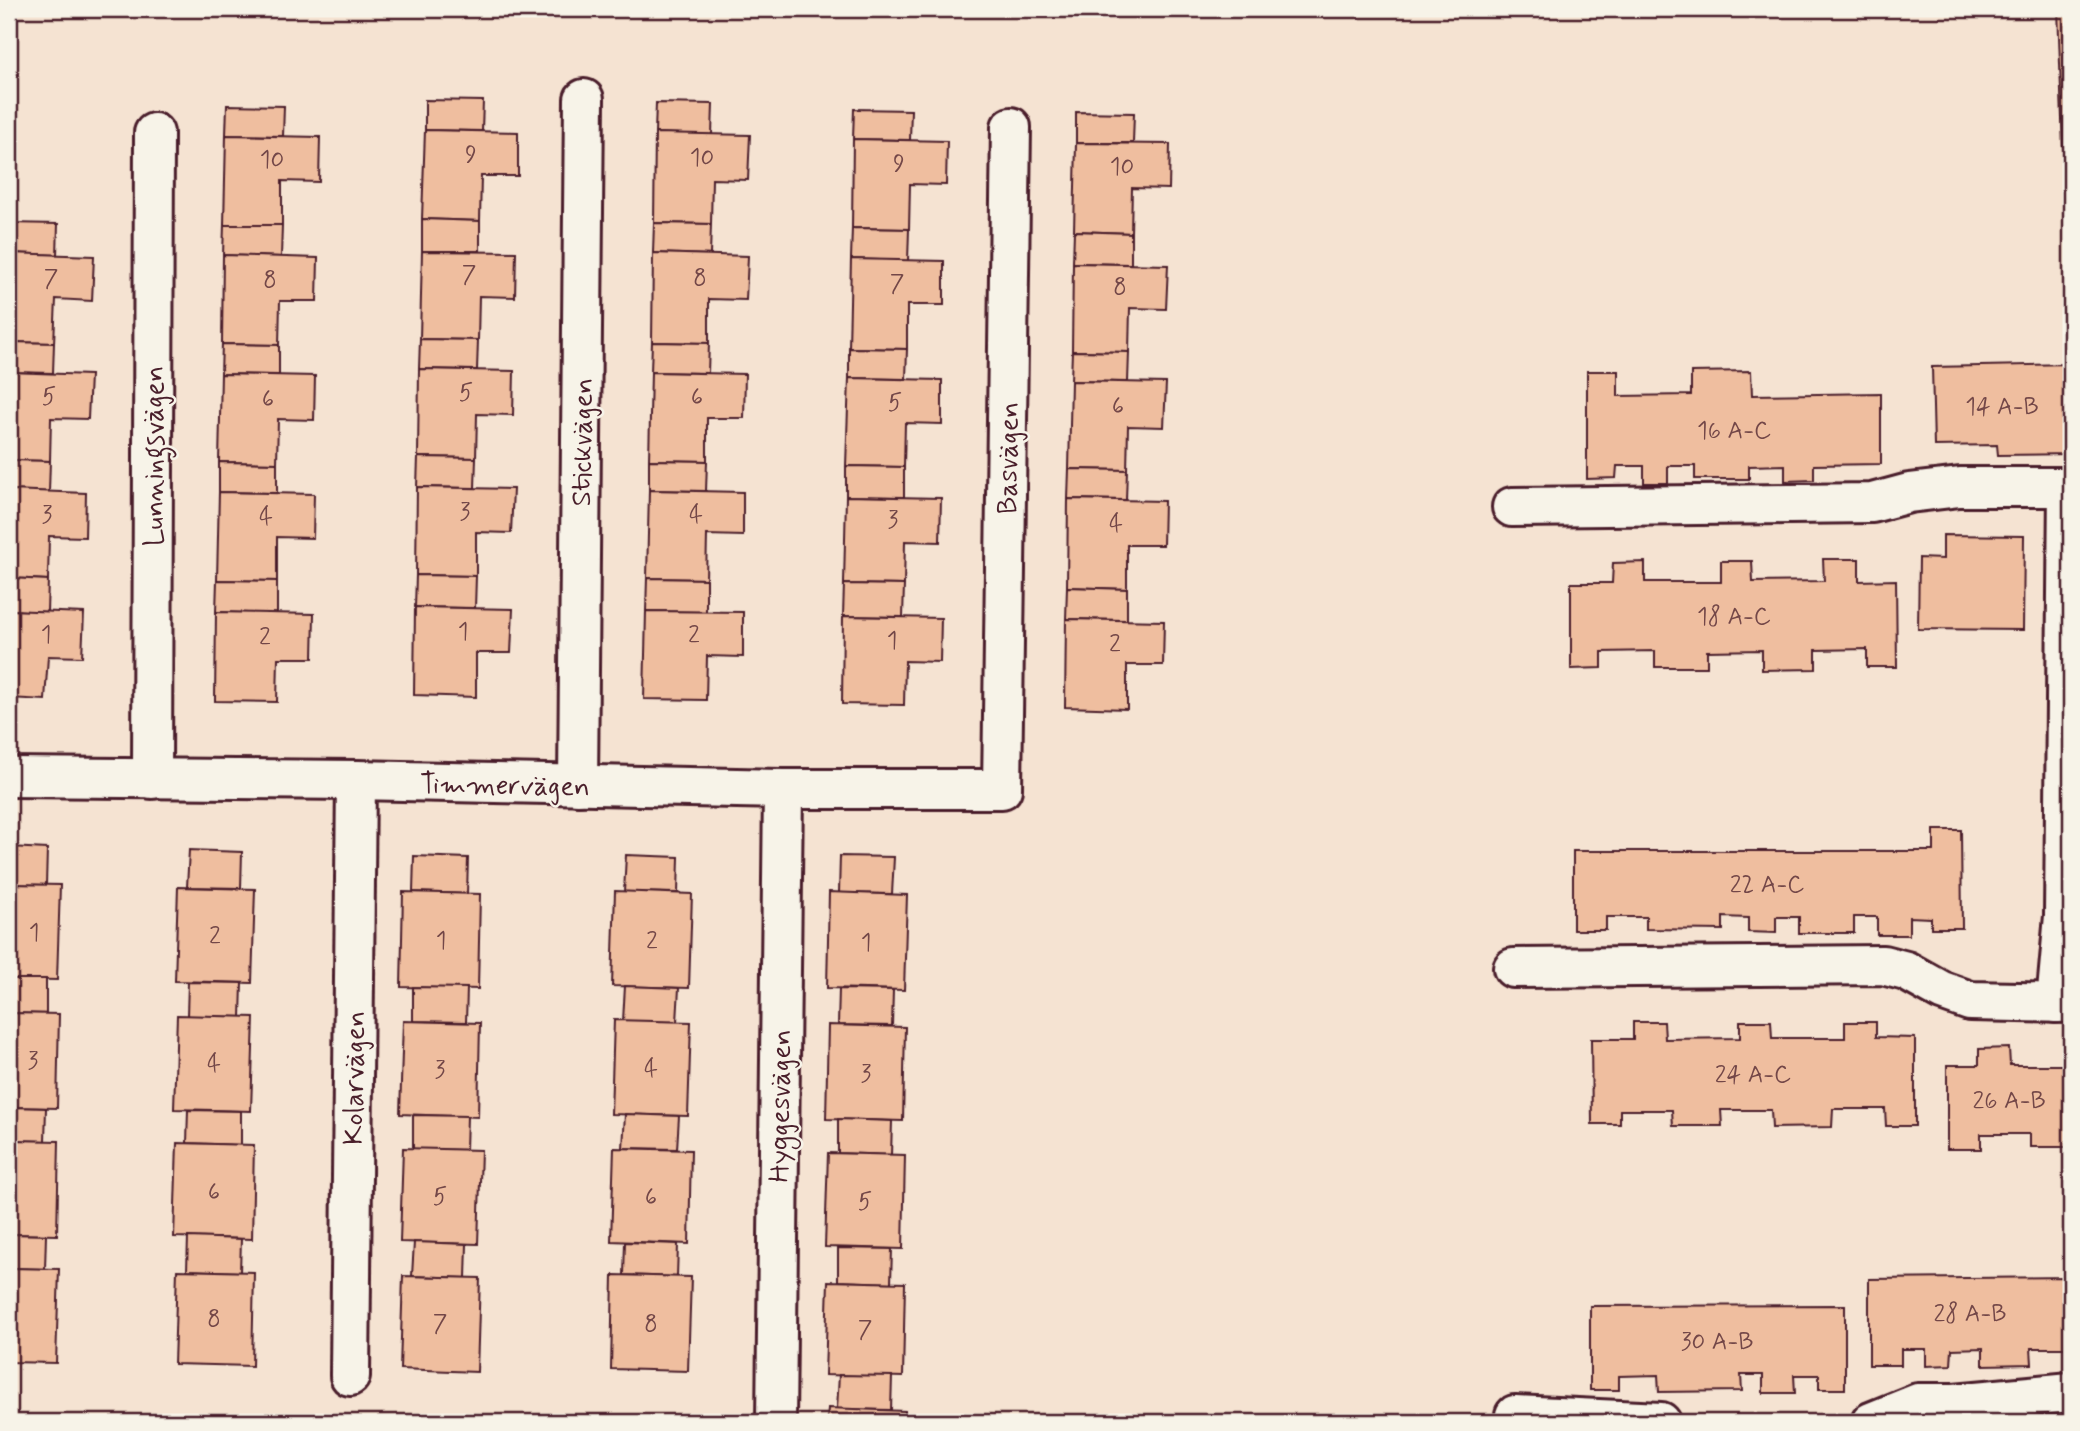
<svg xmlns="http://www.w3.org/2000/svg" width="2080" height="1431" viewBox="0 0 2080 1431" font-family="Mynerve,sans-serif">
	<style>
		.building { fill: #efbe9f; stroke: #4a1f2b; stroke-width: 2 }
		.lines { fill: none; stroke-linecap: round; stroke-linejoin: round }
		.minor-casing { stroke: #4a1f2b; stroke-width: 44 }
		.minor { stroke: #f7f3e8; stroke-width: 38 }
		.labels { text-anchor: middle; stroke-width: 5; stroke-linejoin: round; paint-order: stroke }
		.number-label { font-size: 24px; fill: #734748 }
		.street-label { font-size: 28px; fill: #4a1f2b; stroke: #f7f3e8 }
	</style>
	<rect width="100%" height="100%" fill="#f5e3d2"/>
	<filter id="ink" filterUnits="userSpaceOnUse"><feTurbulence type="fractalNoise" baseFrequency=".0143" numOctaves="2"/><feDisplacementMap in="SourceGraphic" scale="14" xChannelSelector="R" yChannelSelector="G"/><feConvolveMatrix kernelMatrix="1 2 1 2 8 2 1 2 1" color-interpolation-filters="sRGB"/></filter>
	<g filter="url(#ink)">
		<!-- building -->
		<g class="building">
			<polygon points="2058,9 2071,9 2071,146 2063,146"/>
			<polygon points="425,100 483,101 482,131 425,130"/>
			<polygon points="656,103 713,104 712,135 655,133"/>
			<polygon points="227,105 284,106 283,136 226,135"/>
			<polygon points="854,109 911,110 910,140 853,139"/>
			<polygon points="1076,112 1134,113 1133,143 1076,143"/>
			<polygon points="425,130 518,132 518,176 481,176 480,221 422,219"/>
			<polygon points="655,133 750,135 748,180 712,179 711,224 654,223"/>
			<polygon points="226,135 320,137 319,182 282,181 282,225 224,225"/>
			<polygon points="853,139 947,141 946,185 910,184 909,229 852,228"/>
			<polygon points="1076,143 1170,144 1169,189 1132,188 1131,233 1074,231"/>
			<polygon points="422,219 480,221 480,251 422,251"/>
			<polygon points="9,223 58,224 57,255 9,253"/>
			<polygon points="654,223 711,224 710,255 653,253"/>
			<polygon points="224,225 282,225 281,257 223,255"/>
			<polygon points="852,228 909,229 908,261 851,259"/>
			<polygon points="1074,231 1131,233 1131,264 1073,263"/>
			<polygon points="422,251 516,252 515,297 479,296 478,340 420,339"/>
			<polygon points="9,253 94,256 92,301 56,299 54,343 9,342"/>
			<polygon points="653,253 748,256 746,300 709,299 709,343 652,342"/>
			<polygon points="223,255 318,258 317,301 280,301 279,345 222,344"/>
			<polygon points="851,259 944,261 944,305 907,305 907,349 849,348"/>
			<polygon points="1073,263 1168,265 1166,309 1130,308 1129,352 1072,351"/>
			<polygon points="420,339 478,340 477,370 419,369"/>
			<polygon points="9,342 54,343 53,373 9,372"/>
			<polygon points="652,342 709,343 708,373 651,372"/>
			<polygon points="222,344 279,345 279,375 221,374"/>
			<polygon points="849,348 907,349 906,379 849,378"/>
			<polygon points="1072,351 1129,352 1128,382 1071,381"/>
			<polygon points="2071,364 2071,454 1998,455 1997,445 1934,446 1932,367"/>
			<polygon points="419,369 514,371 513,415 477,414 476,458 418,457"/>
			<polygon points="1587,371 1618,371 1618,396 1691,395 1691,372 1751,371 1752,395 1881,393 1881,464 1814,465 1814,480 1785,481 1785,465 1749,466 1749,479 1695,479 1695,466 1668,466 1668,483 1644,483 1644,466 1617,466 1616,478 1587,479"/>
			<polygon points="9,372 90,375 88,419 51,418 50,461 9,460"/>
			<polygon points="651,372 745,374 744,418 707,418 707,461 649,460"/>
			<polygon points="221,374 315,376 314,420 278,419 277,463 219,462"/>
			<polygon points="849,378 942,380 942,424 905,423 904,467 846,466"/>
			<polygon points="1071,381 1166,383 1164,427 1128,426 1127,470 1069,469"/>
			<polygon points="418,457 476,458 475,488 417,487"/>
			<polygon points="9,460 50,461 49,492 9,490"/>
			<polygon points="649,460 707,461 706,491 649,490"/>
			<polygon points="219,462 277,463 277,493 219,492"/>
			<polygon points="846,466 904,467 904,497 846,496"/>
			<polygon points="1069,469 1127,470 1126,500 1068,499"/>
			<polygon points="417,487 513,489 511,533 476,532 476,576 416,575"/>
			<polygon points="9,490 86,493 85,537 49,536 48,580 9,578"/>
			<polygon points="649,490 743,492 743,536 707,535 706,579 647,578"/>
			<polygon points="219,492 314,494 313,538 277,537 277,581 217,580"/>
			<polygon points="846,496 941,498 940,542 905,541 904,585 844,584"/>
			<polygon points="1068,499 1164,501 1163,545 1127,545 1127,589 1067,587"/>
			<polygon points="1943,535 2024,536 2023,630 1918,629 1919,558 1943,559"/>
			<polygon points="1823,559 1859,559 1859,581 1896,580 1897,667 1867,667 1867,649 1816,650 1816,669 1762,670 1762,650 1707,651 1707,667 1655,667 1655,651 1602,652 1602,668 1571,669 1571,583 1612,583 1613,563 1645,562 1645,582 1721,582 1721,561 1752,561 1753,582 1824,581"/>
			<polygon points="416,575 476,576 475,608 415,607"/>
			<polygon points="9,578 48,580 47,612 9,610"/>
			<polygon points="647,578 706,579 706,612 646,611"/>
			<polygon points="217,580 277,581 277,614 216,612"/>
			<polygon points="844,584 904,585 903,617 843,616"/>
			<polygon points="1067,587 1127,589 1127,620 1066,619"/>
			<polygon points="415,607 513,609 511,653 476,653 476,697 414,695"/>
			<polygon points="9,610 84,613 82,657 48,656 45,700 9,698"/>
			<polygon points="646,611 743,612 743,657 707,656 706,700 644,699"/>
			<polygon points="216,612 314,614 313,658 278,658 277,702 215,701"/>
			<polygon points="843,616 941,618 940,662 905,661 904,705 842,704"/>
			<polygon points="1066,619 1164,621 1163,665 1127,665 1127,709 1065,707"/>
			<polygon points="1934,830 1961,830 1962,928 1931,928 1931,918 1909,917 1909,935 1877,935 1877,917 1854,917 1854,933 1799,933 1799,917 1776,917 1776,933 1748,932 1748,918 1723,917 1723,930 1646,929 1646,917 1606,917 1606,930 1573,930 1573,851 1934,851"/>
			<polygon points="9,847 47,849 46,885 9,884"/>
			<polygon points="189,850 242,852 241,888 187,887"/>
			<polygon points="626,855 679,857 678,893 624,892"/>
			<polygon points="414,856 468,858 467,894 413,892"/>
			<polygon points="840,856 894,857 892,894 839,893"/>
			<polygon points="9,884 60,885 57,980 9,979"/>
			<polygon points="178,887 255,889 252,983 175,981"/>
			<polygon points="615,891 692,894 689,988 612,986"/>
			<polygon points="403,892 480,894 478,989 401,987"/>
			<polygon points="829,892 907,895 904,990 827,988"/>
			<polygon points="9,979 46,979 46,1014 9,1013"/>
			<polygon points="188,982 242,983 241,1017 187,1016"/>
			<polygon points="625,986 679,988 677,1022 623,1021"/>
			<polygon points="413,987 467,988 466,1022 413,1021"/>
			<polygon points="839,989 893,990 892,1026 838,1025"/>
			<polygon points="9,1013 59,1014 57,1108 9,1107"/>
			<polygon points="177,1015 254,1017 251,1111 174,1109"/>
			<polygon points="614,1020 691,1022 688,1116 611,1114"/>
			<polygon points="403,1021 480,1023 478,1117 400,1114"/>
			<polygon points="1740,1021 1771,1021 1772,1038 1845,1038 1845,1022 1876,1022 1876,1037 1915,1038 1915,1126 1886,1126 1885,1109 1833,1109 1832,1127 1772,1128 1771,1110 1721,1110 1722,1126 1673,1126 1672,1110 1620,1110 1620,1124 1592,1124 1591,1039 1633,1039 1633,1022 1664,1022 1665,1039 1740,1038"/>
			<polygon points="828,1025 905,1027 903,1121 826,1119"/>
			<polygon points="2009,1048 2010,1065 2071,1065 2071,1147 2030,1147 2030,1134 1981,1134 1981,1149 1947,1149 1947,1065 1979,1065 1979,1049"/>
			<polygon points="9,1107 46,1108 45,1141 9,1140"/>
			<polygon points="188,1110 241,1111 241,1145 187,1143"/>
			<polygon points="625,1114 679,1116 677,1149 623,1148"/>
			<polygon points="413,1115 467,1116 466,1150 413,1149"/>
			<polygon points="838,1119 892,1121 891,1155 838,1153"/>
			<polygon points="9,1140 59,1141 57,1235 9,1234"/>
			<polygon points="177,1143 254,1145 252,1239 174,1237"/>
			<polygon points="403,1148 481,1150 478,1244 400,1242"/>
			<polygon points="614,1148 691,1150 689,1244 611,1241"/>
			<polygon points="828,1153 905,1155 903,1249 825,1247"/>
			<polygon points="9,1234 46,1235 45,1269 9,1268"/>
			<polygon points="188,1237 241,1239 240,1272 187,1270"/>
			<polygon points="414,1242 467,1244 466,1278 412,1276"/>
			<polygon points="625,1242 678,1244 677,1277 624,1275"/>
			<polygon points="838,1248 892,1249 891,1283 838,1281"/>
			<polygon points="9,1268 59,1269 56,1363 9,1362"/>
			<polygon points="177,1270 254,1272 252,1366 174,1364"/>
			<polygon points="613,1275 691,1277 688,1371 611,1369"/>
			<polygon points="403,1276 480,1278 477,1372 400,1369"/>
			<polygon points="2071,1277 2071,1348 2031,1348 2032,1364 1983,1365 1983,1348 1952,1349 1951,1365 1926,1366 1926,1349 1901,1349 1901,1365 1869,1365 1869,1279"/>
			<polygon points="828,1281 905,1283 903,1377 825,1375"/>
			<polygon points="1845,1305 1845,1389 1819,1389 1819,1375 1794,1375 1795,1393 1763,1393 1763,1375 1741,1375 1742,1391 1659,1392 1658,1375 1619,1376 1619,1390 1590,1390 1590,1306"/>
			<polygon points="839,1375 892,1376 891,1410 837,1409"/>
			<polygon points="828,1408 905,1411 905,1422 827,1422"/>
		</g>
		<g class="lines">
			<defs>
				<g id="minor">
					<polyline points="1512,507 1872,503 1909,493 1960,487 2071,487"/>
					<polyline points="9,777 356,780 783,789 1002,789 1011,127"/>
					<polyline points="152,779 154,133"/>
					<polyline points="578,785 584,99"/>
					<polyline points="1513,968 1883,965 1906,971 1942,991 1970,1001 2071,1003"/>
					<polyline points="2056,1003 2064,916 2068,487"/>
					<polyline points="350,1376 356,780"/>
					<polyline points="1515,1415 1661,1422"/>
					<polyline points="776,1422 783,789"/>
					<polyline points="1871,1422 1918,1403 1954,1403 2071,1392"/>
				</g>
			</defs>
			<!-- minor casing -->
			<use href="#minor" class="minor-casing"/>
			<!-- minor -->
			<use href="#minor" class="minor"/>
		</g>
	</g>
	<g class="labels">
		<!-- number labels -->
		<g class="number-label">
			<text x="471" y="162">9</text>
			<text x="702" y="165">10</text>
			<text x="272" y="167">10</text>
			<text x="899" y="171">9</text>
			<text x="1122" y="174">10</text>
			<text x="469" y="282">7</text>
			<text x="700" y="285">8</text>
			<text x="51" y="286">7</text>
			<text x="270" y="287">8</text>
			<text x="897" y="291">7</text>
			<text x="1120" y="294">8</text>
			<text x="466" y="400">5</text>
			<text x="49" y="404">5</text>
			<text x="697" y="404">6</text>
			<text x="268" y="406">6</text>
			<text x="895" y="410">5</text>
			<text x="1118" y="413">6</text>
			<text x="2002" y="414">14 A-B</text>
			<text x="1734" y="438">16 A-C</text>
			<text x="465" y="519">3</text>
			<text x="47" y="522">3</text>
			<text x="696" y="522">4</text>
			<text x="266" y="524">4</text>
			<text x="893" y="527">3</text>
			<text x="1116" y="531">4</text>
			<text x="1734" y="624">18 A-C</text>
			<text x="463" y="639">1</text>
			<text x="46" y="642">1</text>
			<text x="694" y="642">2</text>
			<text x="265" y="644">2</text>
			<text x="892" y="648">1</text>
			<text x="1115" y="651">2</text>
			<text x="1767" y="892">22 A-C</text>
			<text x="34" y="940">1</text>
			<text x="215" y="943">2</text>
			<text x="441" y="948">1</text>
			<text x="652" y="948">2</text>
			<text x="866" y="950">1</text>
			<text x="33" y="1068">3</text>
			<text x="214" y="1071">4</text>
			<text x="651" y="1076">4</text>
			<text x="440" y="1077">3</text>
			<text x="866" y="1081">3</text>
			<text x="1753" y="1082">24 A-C</text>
			<text x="2009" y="1108">26 A-B</text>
			<text x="214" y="1199">6</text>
			<text x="440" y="1204">5</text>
			<text x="651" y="1204">6</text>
			<text x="865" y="1209">5</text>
			<text x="1970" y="1321">28 A-B</text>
			<text x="214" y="1326">8</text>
			<text x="440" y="1331">7</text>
			<text x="651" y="1331">8</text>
			<text x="865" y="1337">7</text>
			<text x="1717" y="1349">30 A-B</text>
		</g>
		<!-- street labels -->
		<g class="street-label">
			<text transform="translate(581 442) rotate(-89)" y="10">Stickvägen</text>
			<text transform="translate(153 456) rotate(-90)" y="10">Lunningsvägen</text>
			<text transform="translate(1007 458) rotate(-89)" y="10">Basvägen</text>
			<text transform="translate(505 784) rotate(1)" y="10">Timmervägen</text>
			<text transform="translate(353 1078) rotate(-89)" y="10">Kolarvägen</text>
			<text transform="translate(779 1106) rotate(-89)" y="10">Hyggesvägen</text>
		</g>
	</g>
	<!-- margin -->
	<rect width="2080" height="1431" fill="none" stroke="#f7f3e8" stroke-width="35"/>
	<rect x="18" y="18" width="2045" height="1396" fill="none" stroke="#4a1f2b" stroke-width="2.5" filter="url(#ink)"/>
</svg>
